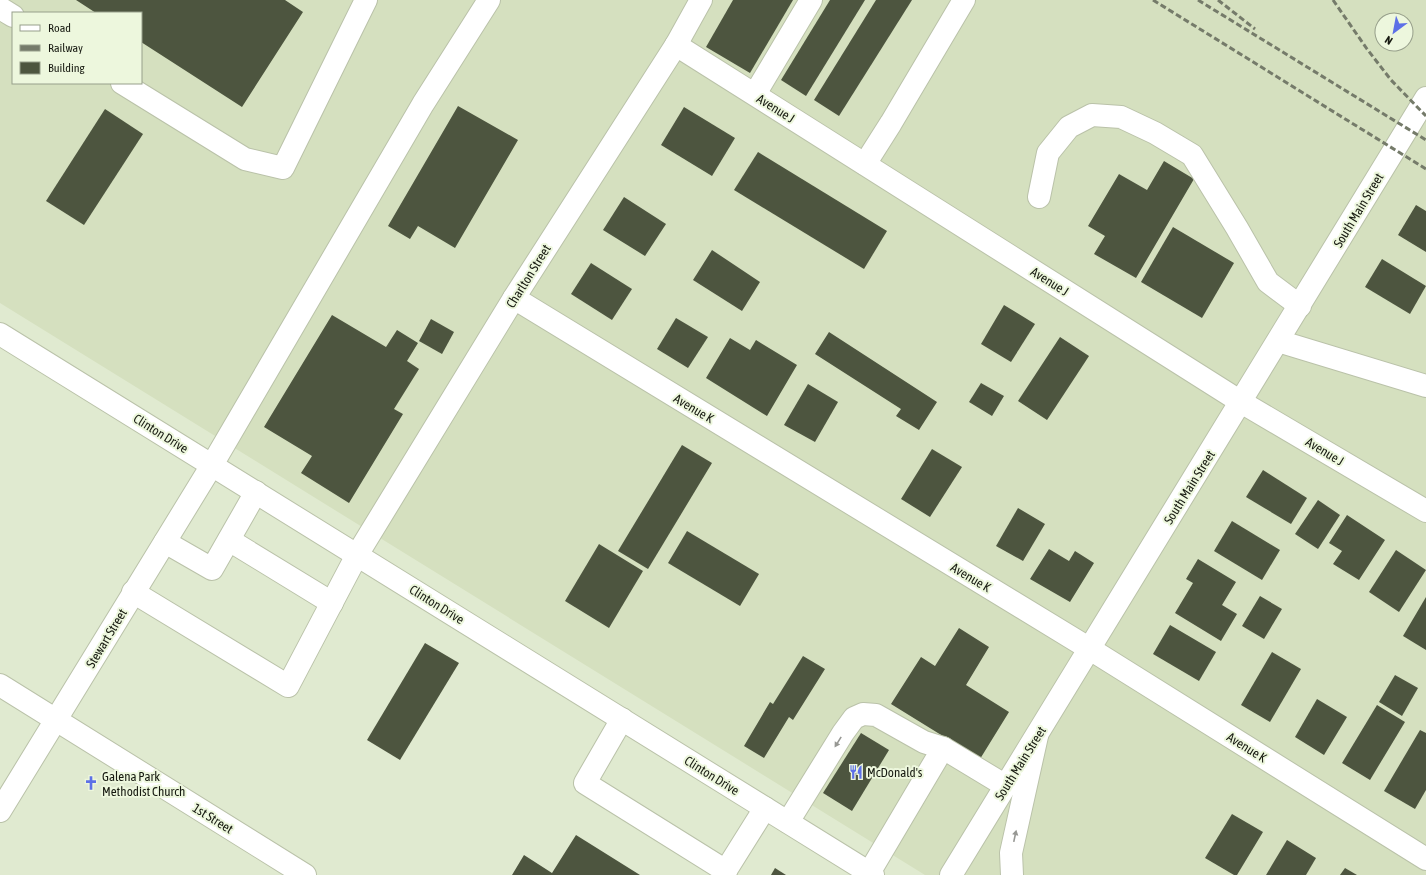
<svg xmlns="http://www.w3.org/2000/svg" width="1426" height="875" viewBox="0 0 1426 875" font-family="'Asap Condensed',sans-serif">
	<style>
		.built { fill: #d5e0bf; fill-rule: evenodd }
		.building { fill: #4d553f }
		.lines { fill: none; stroke-linecap: round; stroke-linejoin: round }
		.minor-casing { stroke: #bac2a9; stroke-width: 24 }
		.major-casing { stroke: #bac2a9; stroke-width: 24 }
		.minor { stroke: #fff; stroke-width: 22 }
		.major { stroke: #fff; stroke-width: 22 }
		.rail { stroke: #757b6a; stroke-width: 3; stroke-dasharray: 6 3; stroke-linecap: butt }
		.oneway { fill: #979894 }
		.labels { text-anchor: middle; stroke-width: 4; stroke-linejoin: round; paint-order: stroke }
		.street-label { font-size: 13px; fill: #171a11; stroke: #edf7dd }
		.poi-label { font-size: 13px; fill: #171a11; stroke: #edf7dd; text-anchor: start }
	</style>
	<rect width="100%" height="100%" fill="#e0ead0"/>
	<!-- built -->
	<path class="built" d="M0,0H1426V875H925L0,303ZM13,13H141V83H13ZM1382,20H1406V44H1382Z"/>
	<!-- building -->
	<g class="building">
		<polygon points="76,0 285,0 303,12 242,107 141,42 141,13 96,13"/>
		<polygon points="733,0 793,0 750,73 706,47"/>
		<polygon points="830,0 865,0 806,96 781,80"/>
		<polygon points="876,0 912,0 839,116 814,100"/>
		<polygon points="458,106 518,140 455,248 418,226 410,239 388,226"/>
		<polygon points="684,107 735,138 712,176 661,145"/>
		<polygon points="105,109 143,134 84,225 46,201"/>
		<polygon points="758,152 887,231 864,269 734,190"/>
		<polygon points="1164,161 1194,179 1136,278 1094,254 1105,236 1088,226 1119,174 1147,190"/>
		<polygon points="624,197 666,224 645,256 603,230"/>
		<polygon points="1416,205 1426,211 1426,252 1398,235"/>
		<polygon points="1173,227 1234,263 1202,318 1141,282"/>
		<polygon points="712,250 760,282 742,311 693,280"/>
		<polygon points="1382,259 1426,286 1410,314 1365,287"/>
		<polygon points="591,263 632,289 612,320 571,294"/>
		<polygon points="1004,305 1035,324 1011,362 981,344"/>
		<polygon points="332,315 386,347 397,330 418,343 407,361 419,369 394,409 403,414 349,503 301,473 312,456 264,427"/>
		<polygon points="676,318 708,337 688,368 657,349"/>
		<polygon points="431,319 454,332 442,354 419,341"/>
		<polygon points="829,332 937,402 919,430 896,416 901,409 815,354"/>
		<polygon points="1060,337 1089,356 1047,420 1018,401"/>
		<polygon points="730,338 750,350 756,340 797,365 767,416 706,378"/>
		<polygon points="981,383 1004,396 992,416 969,402"/>
		<polygon points="808,384 838,402 815,442 784,425"/>
		<polygon points="682,445 712,463 648,569 618,551"/>
		<polygon points="932,449 962,467 930,517 901,499"/>
		<polygon points="1263,470 1307,498 1291,524 1246,497"/>
		<polygon points="1318,500 1340,515 1318,549 1295,534"/>
		<polygon points="1018,508 1045,524 1023,561 996,546"/>
		<polygon points="1347,515 1385,540 1359,580 1333,564 1342,551 1329,543"/>
		<polygon points="1232,521 1280,550 1262,580 1214,551"/>
		<polygon points="687,531 759,574 740,606 668,563"/>
		<polygon points="599,544 643,571 609,628 565,601"/>
		<polygon points="1049,549 1069,561 1075,551 1094,563 1070,602 1030,579"/>
		<polygon points="1396,550 1426,570 1399,612 1369,592"/>
		<polygon points="1198,559 1236,582 1222,605 1237,614 1221,641 1175,613 1193,583 1186,579"/>
		<polygon points="1260,596 1282,609 1264,639 1242,626"/>
		<polygon points="1426,597 1426,650 1403,636"/>
		<polygon points="1170,625 1216,652 1199,681 1153,654"/>
		<polygon points="959,628 989,647 966,685 1009,712 980,759 891,704 921,657 935,666"/>
		<polygon points="425,643 459,663 400,760 367,740"/>
		<polygon points="1272,652 1301,669 1270,722 1241,705"/>
		<polygon points="803,656 825,669 793,720 789,717 764,758 744,746 770,702 773,704"/>
		<polygon points="1395,675 1418,688 1402,716 1379,702"/>
		<polygon points="1317,699 1347,717 1324,755 1295,737"/>
		<polygon points="1377,705 1405,722 1370,780 1342,763"/>
		<polygon points="1420,730 1426,733 1426,790 1415,809 1384,791"/>
		<polygon points="861,733 889,750 852,811 823,793"/>
		<polygon points="1232,814 1263,832 1237,875 1234,875 1205,858"/>
		<polygon points="576,835 640,875 512,875 524,855 552,873"/>
		<polygon points="1287,840 1316,858 1306,875 1266,875"/>
		<polygon points="775,868 786,875 771,875"/>
		<polygon points="1345,868 1357,875 1340,875"/>
	</g>
	<g class="lines">
		<defs>
			<g id="minor">
				<polyline points="0,8 13,16"/>
				<polyline points="676,45 1241,402 1426,511"/>
				<polyline points="122,83 245,159 283,168 366,0"/>
				<polyline points="755,94 811,0"/>
				<polyline points="865,164 891,123 964,0"/>
				<polyline points="1039,197 1048,153 1069,127 1092,115 1121,117 1155,133 1192,155 1237,228 1268,282 1300,306"/>
				<polyline points="514,298 1090,649 1426,859"/>
				<polyline points="1278,341 1426,386"/>
				<polyline points="229,540 332,603"/>
				<polyline points="165,542 212,569 256,492"/>
				<polyline points="133,592 288,686 357,555 514,298 676,45 701,0"/>
				<polyline points="0,685 305,875"/>
				<polyline points="622,719 585,783 726,871"/>
				<polyline points="943,748 1006,786"/>
				<polyline points="0,811 212,465 423,104 489,0"/>
				<polyline points="788,822 843,733 854,718 863,714 876,715 924,742 943,748 869,873"/>
				<polyline points="723,875 765,808"/>
				<polyline points="951,875 1426,98"/>
			</g>
			<g id="major">
				<polyline points="0,334 873,875"/>
				<polyline points="1012,875 1011,853 1037,736"/>
			</g>
		</defs>
		<!-- minor casing -->
		<use href="#minor" class="minor-casing"/>
		<!-- major casing -->
		<use href="#major" class="major-casing"/>
		<!-- minor -->
		<use href="#minor" class="minor"/>
		<!-- major -->
		<use href="#major" class="major"/>
		<!-- rail -->
		<g class="rail">
			<polyline points="1153,0 1426,169"/>
			<polyline points="1198,0 1426,140"/>
			<polyline points="1218,0 1255,29"/>
			<polyline points="1333,0 1367,49 1391,80 1426,116"/>
		</g>
	</g>
	<!-- one-way arrows -->
	<defs><path id="oneway-solid" d="M-6-.8H1V-3.2L6.5 0L1 3.2V.8H-6Z"/></defs>
	<g class="oneway">
		<use href="#oneway-solid" transform="translate(838 742) rotate(122)"/>
		<use href="#oneway-solid" transform="translate(1015 836) rotate(-78)"/>
	</g>
	<!-- icons -->
	<defs>
		<symbol id="restaurant-bare" viewBox="-9 -9 18 18"><path d="M-5-6h1v4h1v-4h1v4h1v-4h1v5L-1.5 .5V6h-2V.5L-5-1ZM5-6V6H3V1.5H1.5Q1.5-4 5-6Z" fill="#5d70e7" stroke="#edf7dd" stroke-width="2.5" paint-order="stroke"/></symbol>
		<symbol id="church-bare" viewBox="-9 -9 18 18"><path d="M-1.2-6h2.4v3.5h3.3v2.4h-3.3V6h-2.4V-.1h-3.3v-2.4h3.3Z" fill="#5d70e7" stroke="#edf7dd" stroke-width="2.5" paint-order="stroke"/></symbol>
	</defs>
	<g fill-rule="evenodd">
		<use href="#restaurant-bare" x="846" y="762" width="20" height="20"/>
		<use href="#church-bare" x="81" y="773" width="20" height="20"/>
	</g>
	<g class="labels">
		<!-- street labels -->
		<g class="street-label">
			<text transform="translate(776 108) rotate(32)" y="5">Avenue J</text>
			<text transform="translate(1358 210) rotate(-59)" y="5">South Main Street</text>
			<text transform="translate(528 276) rotate(-58)" y="5">Charlton Street</text>
			<text transform="translate(1050 281) rotate(32)" y="5">Avenue J</text>
			<text transform="translate(694 408) rotate(31)" y="5">Avenue K</text>
			<text transform="translate(161 433) rotate(32)" y="5">Clinton Drive</text>
			<text transform="translate(1325 451) rotate(31)" y="5">Avenue J</text>
			<text transform="translate(1189 487) rotate(-58)" y="5">South Main Street</text>
			<text transform="translate(971 577) rotate(31)" y="5">Avenue K</text>
			<text transform="translate(437 604) rotate(32)" y="5">Clinton Drive</text>
			<text transform="translate(106 638) rotate(-59)" y="5">Stewart Street</text>
			<text transform="translate(1247 747) rotate(32)" y="5">Avenue K</text>
			<text transform="translate(1020 763) rotate(-58)" y="5">South Main Street</text>
			<text transform="translate(712 775) rotate(32)" y="5">Clinton Drive</text>
			<text transform="translate(213 818) rotate(32)" y="5">1st Street</text>
		</g>
		<!-- poi labels -->
		<g class="poi-label">
			<text x="867" y="777">McDonald's</text>
			<text x="102" y="781">Galena Park<tspan x="102" dy="15">Methodist Church</tspan></text>
		</g>
	</g>
	<!-- legend -->
	<rect x="12" y="12" width="130" height="72" fill="#edf7dd" stroke="#979f8b"/>
	<rect x="20" y="25" width="20" height="6" fill="#ffffff" stroke="#979f8b"/>
	<text x="48" y="32" font-size="12" fill="#171a11">Road</text>
	<rect x="20" y="45" width="20" height="6" fill="#757b6a" stroke="#979f8b"/>
	<text x="48" y="52" font-size="12" fill="#171a11">Railway</text>
	<rect x="20" y="62" width="20" height="12" fill="#4d553f" stroke="#979f8b"/>
	<text x="48" y="72" font-size="12" fill="#171a11">Building</text>
	<!-- north arrow -->
	<g transform="translate(1394 32) rotate(212)"><circle r="19" fill="#edf7dd" stroke="#979f8b"/>
	<path d="M0-3L7 15L0 10L-7 15Z" fill="#5d70e7"/>
	<text y="-6" font-size="11" font-weight="bold" text-anchor="middle" fill="#171a11">N</text>
	</g>
</svg>
